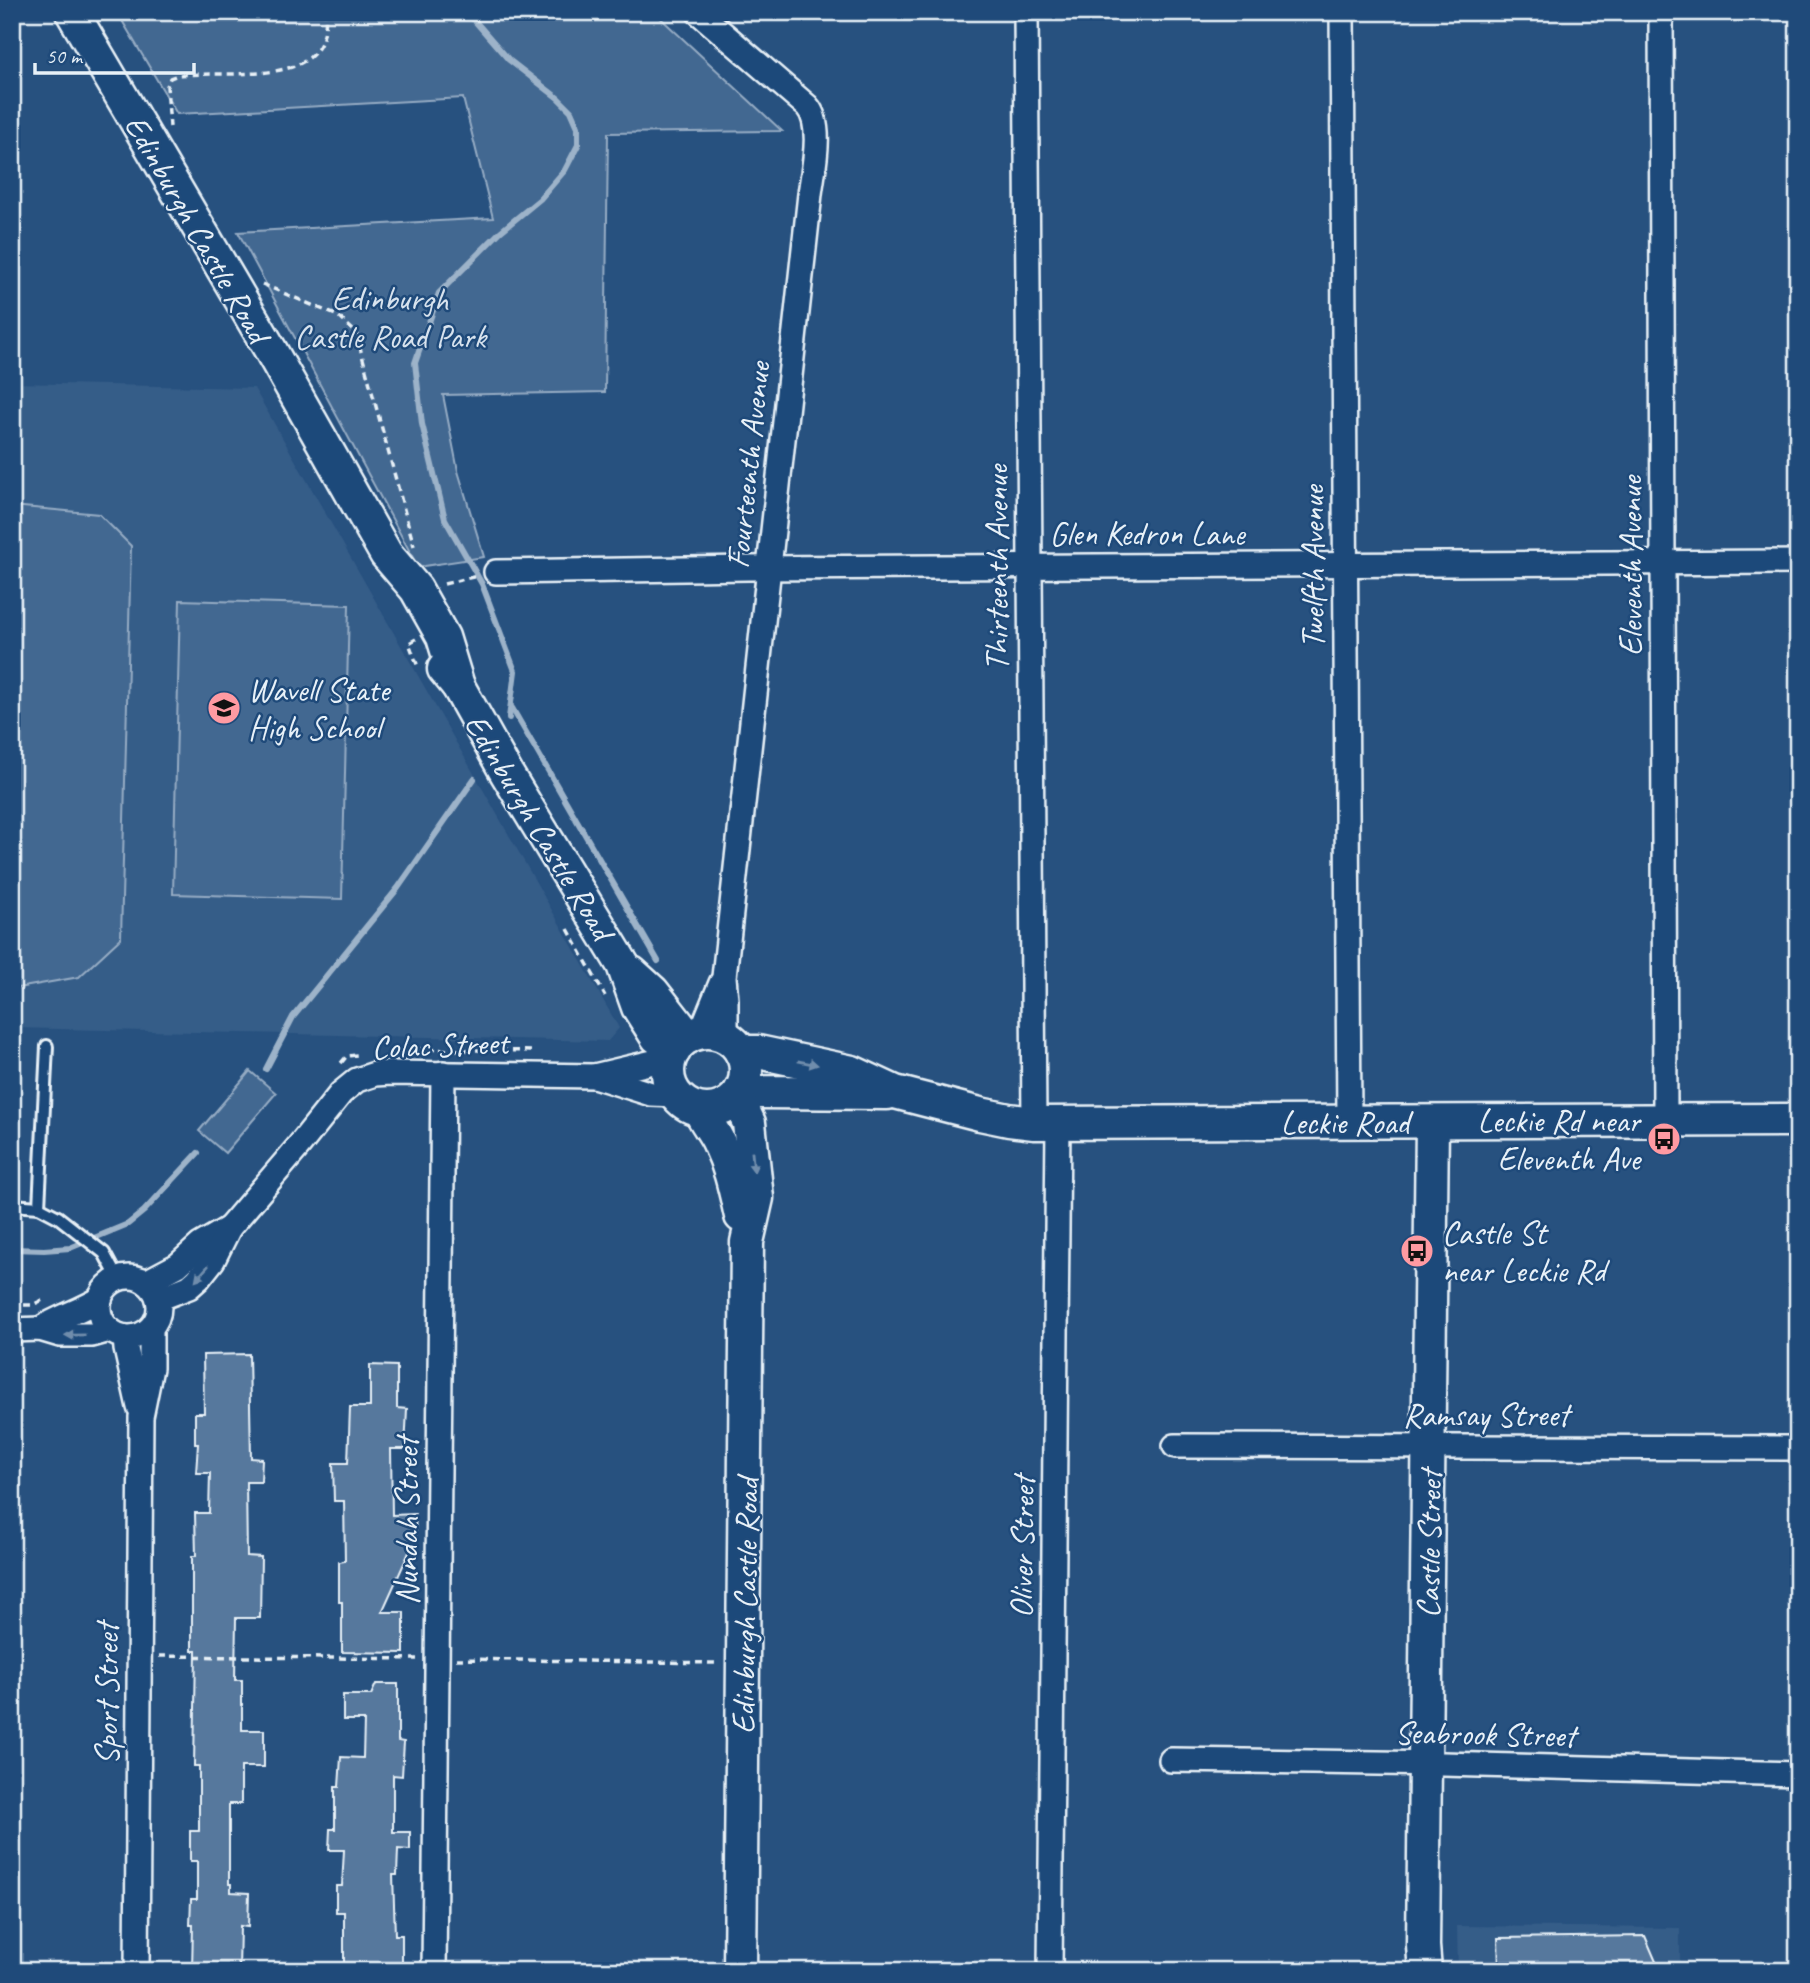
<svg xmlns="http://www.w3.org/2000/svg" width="1810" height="1983" viewBox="0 0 1810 1983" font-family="Caveat,sans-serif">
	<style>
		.built { fill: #355d88 }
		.green { fill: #436891; stroke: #96acc4; stroke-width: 2 }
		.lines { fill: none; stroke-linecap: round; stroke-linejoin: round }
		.stream { stroke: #9db3c9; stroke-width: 6 }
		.building { fill: #57789d; stroke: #e8f1f8; stroke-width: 2 }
		.lane-casing { stroke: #e8f1f8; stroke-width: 16 }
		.street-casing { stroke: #e8f1f8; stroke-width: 28 }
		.secondary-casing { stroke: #e8f1f8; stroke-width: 37 }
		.path { stroke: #e8f1f8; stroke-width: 3.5; stroke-dasharray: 7 5; stroke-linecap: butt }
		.lane { stroke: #1f4a7a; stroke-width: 10 }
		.street { stroke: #1f4a7a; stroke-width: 23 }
		.secondary { stroke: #1f4a7a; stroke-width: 32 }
		.oneway { fill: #6f8dac }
		.labels { text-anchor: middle; stroke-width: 5; stroke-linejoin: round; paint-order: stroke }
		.street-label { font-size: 33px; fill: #e8f1f8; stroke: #1f4a7a }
		.park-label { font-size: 33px; fill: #d8e3ee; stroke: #1f4a7a }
		.poi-label { font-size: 33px; fill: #e8f1f8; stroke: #1f4a7a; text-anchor: start }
	</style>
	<rect width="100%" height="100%" fill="#27517f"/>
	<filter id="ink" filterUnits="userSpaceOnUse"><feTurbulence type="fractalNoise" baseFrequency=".0143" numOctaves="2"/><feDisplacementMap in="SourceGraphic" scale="14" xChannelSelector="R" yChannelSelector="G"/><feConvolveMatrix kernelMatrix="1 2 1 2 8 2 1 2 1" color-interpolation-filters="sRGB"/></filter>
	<g filter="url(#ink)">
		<!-- built -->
		<g class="built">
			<polygon points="12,383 254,388 619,1028 608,1041 12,1028"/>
			<polygon points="1457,1926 1680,1928 1680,1971 1458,1971"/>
		</g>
		<!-- green -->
		<g class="green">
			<polygon points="117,12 654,12 782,131 608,133 605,392 443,395 458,471 484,557 418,567 238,232 493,218 463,98 177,114"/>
			<polygon points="12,506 99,514 131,546 121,938 79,977 12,989"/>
			<polygon points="180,600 349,605 342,899 173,894"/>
			<polygon points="250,1071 276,1093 225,1153 199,1131"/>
		</g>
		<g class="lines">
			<!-- stream -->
			<g class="stream">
				<polyline points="467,12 509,60 558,98 571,111 578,127 578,145 565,170 540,199 500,232 439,293 415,363 422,424 445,519 482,584 515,671 509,718"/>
				<polyline points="512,708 658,961"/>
				<polyline points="266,1069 293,1017 398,888 474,779"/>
				<polyline points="12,1249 44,1250 70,1248 128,1224 144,1211 198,1153"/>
			</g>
		</g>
		<!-- building -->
		<g class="building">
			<polygon points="249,1354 251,1458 262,1459 261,1482 246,1482 247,1556 261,1557 260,1618 236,1618 235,1680 242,1680 242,1730 264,1730 264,1767 241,1767 241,1804 229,1804 229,1884 231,1884 231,1892 249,1893 248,1927 240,1926 239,1971 192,1971 193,1925 190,1925 191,1899 197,1899 197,1861 190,1861 190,1831 199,1831 199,1766 194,1766 196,1651 192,1651 192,1556 196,1556 195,1513 209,1513 210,1473 196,1473 198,1444 195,1444 195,1413 204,1413 203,1355"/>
			<polygon points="370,1365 397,1366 397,1408 407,1409 405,1449 391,1449 392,1515 415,1514 416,1537 382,1612 404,1612 404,1653 342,1652 342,1602 339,1602 339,1562 345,1561 344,1501 334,1501 333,1463 348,1463 350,1407 370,1407"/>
			<polygon points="376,1684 398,1684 398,1741 404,1742 402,1776 393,1775 393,1832 410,1832 410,1850 398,1849 397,1875 393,1875 395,1935 402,1935 402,1971 344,1971 344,1912 336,1912 336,1886 342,1886 344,1850 329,1850 330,1829 335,1829 335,1787 339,1787 341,1757 363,1758 364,1720 343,1720 343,1695 371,1695"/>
			<polygon points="1645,1936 1660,1971 1499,1971 1498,1938"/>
		</g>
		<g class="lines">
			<defs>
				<g id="lane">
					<polyline points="12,1205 39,1207 58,1217 104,1253 118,1279"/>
					<polyline points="39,1207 47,1046"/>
				</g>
				<g id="street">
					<path d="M698,12L807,106C824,125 813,170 810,194L724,977L726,1000V1037"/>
					<polyline points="1026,12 1034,1123"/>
					<polyline points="1342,12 1349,1122"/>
					<polyline points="1661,12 1665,1120"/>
					<polyline points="496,572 748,568 1798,562"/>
					<polyline points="701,1032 721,983"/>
					<polyline points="594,1076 651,1094 676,1095"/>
					<circle cx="129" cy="1307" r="30"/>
					<polyline points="146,1282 178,1265 200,1245 229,1228"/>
					<polyline points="158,1299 189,1287 198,1279 213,1260 229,1228 298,1147 341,1093 357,1080 375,1074 391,1073 594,1076 653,1062 669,1062"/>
					<path d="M40,1329C59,1317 80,1311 100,1299"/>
					<polyline points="12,1330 40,1329 60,1335 92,1335 110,1330"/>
					<polyline points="125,1337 126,1349 139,1407"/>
					<polyline points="1175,1446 1798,1448"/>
					<polyline points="1171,1760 1443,1764 1798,1774"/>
					<polyline points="137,1971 141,1417 151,1368 151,1328"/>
					<polyline points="434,1971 443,1073"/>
					<polyline points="1050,1971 1058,1124"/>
				</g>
				<g id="secondary">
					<polyline points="72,12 270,349 386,554 416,589 443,637 458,686"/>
					<polyline points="444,669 458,686 507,774 623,965 638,1007 657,1037 674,1051"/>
					<polyline points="632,973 653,992 688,1037"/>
					<circle cx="707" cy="1071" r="39"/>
					<polyline points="741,1052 758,1052 852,1072 895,1092 980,1114 1009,1120 1034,1123 1798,1120"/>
					<polyline points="741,1090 761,1092 887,1093"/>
					<polyline points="737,1097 749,1123 757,1198 747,1242 740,1971"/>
					<path d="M700,1110C705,1122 714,1131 719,1143C731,1168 735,1190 741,1216"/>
					<polyline points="1425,1971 1423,1946 1432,1122"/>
				</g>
			</defs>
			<!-- lane casing -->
			<use href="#lane" class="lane-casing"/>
			<!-- street casing -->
			<use href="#street" class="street-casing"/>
			<!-- secondary casing -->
			<use href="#secondary" class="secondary-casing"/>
			<!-- path -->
			<g class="path">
				<path d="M170,127L167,86L170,78L178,75C196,74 214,74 233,74C276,73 331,71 325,12"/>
				<polyline points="262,284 338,316 356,333 414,546"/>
				<polyline points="444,584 477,576"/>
				<polyline points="416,639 409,643 418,667"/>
				<polyline points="568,929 605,996"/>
				<polyline points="404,1049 533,1051"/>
				<polyline points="341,1063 347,1056 358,1055"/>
				<polyline points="12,1305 32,1305 43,1300"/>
				<polyline points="159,1656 417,1659"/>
				<polyline points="456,1659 716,1663"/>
			</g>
			<!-- lane -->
			<use href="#lane" class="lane"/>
			<!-- street -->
			<use href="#street" class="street"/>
			<!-- secondary -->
			<use href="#secondary" class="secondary"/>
		</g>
		<!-- one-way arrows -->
		<defs><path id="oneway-solid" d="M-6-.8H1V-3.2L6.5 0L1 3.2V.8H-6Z" transform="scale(1.75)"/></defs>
		<g class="oneway">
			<use href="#oneway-solid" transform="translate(808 1063) rotate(11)"/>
			<use href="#oneway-solid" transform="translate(753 1162) rotate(84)"/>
			<use href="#oneway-solid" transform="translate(202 1273) rotate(131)"/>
			<use href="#oneway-solid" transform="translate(75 1335) rotate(179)"/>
		</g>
	</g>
	<!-- icons -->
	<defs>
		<symbol id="school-disc" viewBox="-11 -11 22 22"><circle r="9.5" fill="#ff9aa2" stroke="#1f4a7a"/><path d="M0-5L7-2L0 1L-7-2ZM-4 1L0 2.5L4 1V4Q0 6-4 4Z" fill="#111"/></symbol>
		<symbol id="bus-disc" viewBox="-11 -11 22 22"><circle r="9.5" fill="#ff9aa2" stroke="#1f4a7a"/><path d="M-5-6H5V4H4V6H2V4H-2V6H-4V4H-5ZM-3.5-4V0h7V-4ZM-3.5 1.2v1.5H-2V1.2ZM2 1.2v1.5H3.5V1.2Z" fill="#111"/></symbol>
	</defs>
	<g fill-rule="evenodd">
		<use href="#school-disc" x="205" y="689" width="38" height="38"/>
		<use href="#bus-disc" x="1645" y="1120" width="38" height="38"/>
		<use href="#bus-disc" x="1398" y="1232" width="38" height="38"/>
	</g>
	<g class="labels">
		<!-- street labels -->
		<g class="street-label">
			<text transform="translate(198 228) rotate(60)" y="12">Edinburgh Castle Road</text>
			<text transform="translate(747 465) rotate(-84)" y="12">Fourteenth Avenue</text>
			<text x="1147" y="545">Glen Kedron Lane</text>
			<text transform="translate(1630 566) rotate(-90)" y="12">Eleventh Avenue</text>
			<text transform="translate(1312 567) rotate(-90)" y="12">Twelfth Avenue</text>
			<text transform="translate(996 568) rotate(-90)" y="12">Thirteenth Avenue</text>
			<text transform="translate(540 826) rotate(59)" y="12">Edinburgh Castle Road</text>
			<text transform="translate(440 1044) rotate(-2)" y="12">Colac Street</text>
			<text x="1345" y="1134">Leckie Road</text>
			<text x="1486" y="1426">Ramsay Street</text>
			<text transform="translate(406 1521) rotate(-90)" y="12">Nundah Street</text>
			<text transform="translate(1428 1544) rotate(-89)" y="12">Castle Street</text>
			<text transform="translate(1021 1547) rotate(-89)" y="12">Oliver Street</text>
			<text transform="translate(744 1606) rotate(-89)" y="12">Edinburgh Castle Road</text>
			<text transform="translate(106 1694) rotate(-90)" y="12">Sport Street</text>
			<text transform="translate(1485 1733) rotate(1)" y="12">Seabrook Street</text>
		</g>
		<!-- park labels -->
		<g class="park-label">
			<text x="390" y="310">Edinburgh<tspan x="390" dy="38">Castle Road Park</tspan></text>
		</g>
		<!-- poi labels -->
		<g class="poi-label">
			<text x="248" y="701">Wavell State<tspan x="248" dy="38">High School</tspan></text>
			<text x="1640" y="1132" text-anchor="end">Leckie Rd near<tspan x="1640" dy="38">Eleventh Ave</tspan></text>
			<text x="1442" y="1244">Castle St<tspan x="1442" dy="38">near Leckie Rd</tspan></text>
		</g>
	</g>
	<!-- margin -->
	<rect width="1810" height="1983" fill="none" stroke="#1f4a7a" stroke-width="42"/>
	<rect x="21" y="21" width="1768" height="1941" fill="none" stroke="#e8f1f8" stroke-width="2.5" filter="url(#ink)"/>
	<!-- scale -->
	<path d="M35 63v10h159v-10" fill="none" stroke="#e8f1f8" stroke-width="3.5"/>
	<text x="46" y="63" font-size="21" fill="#e8f1f8" stroke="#1f4a7a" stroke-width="5" paint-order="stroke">50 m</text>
</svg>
